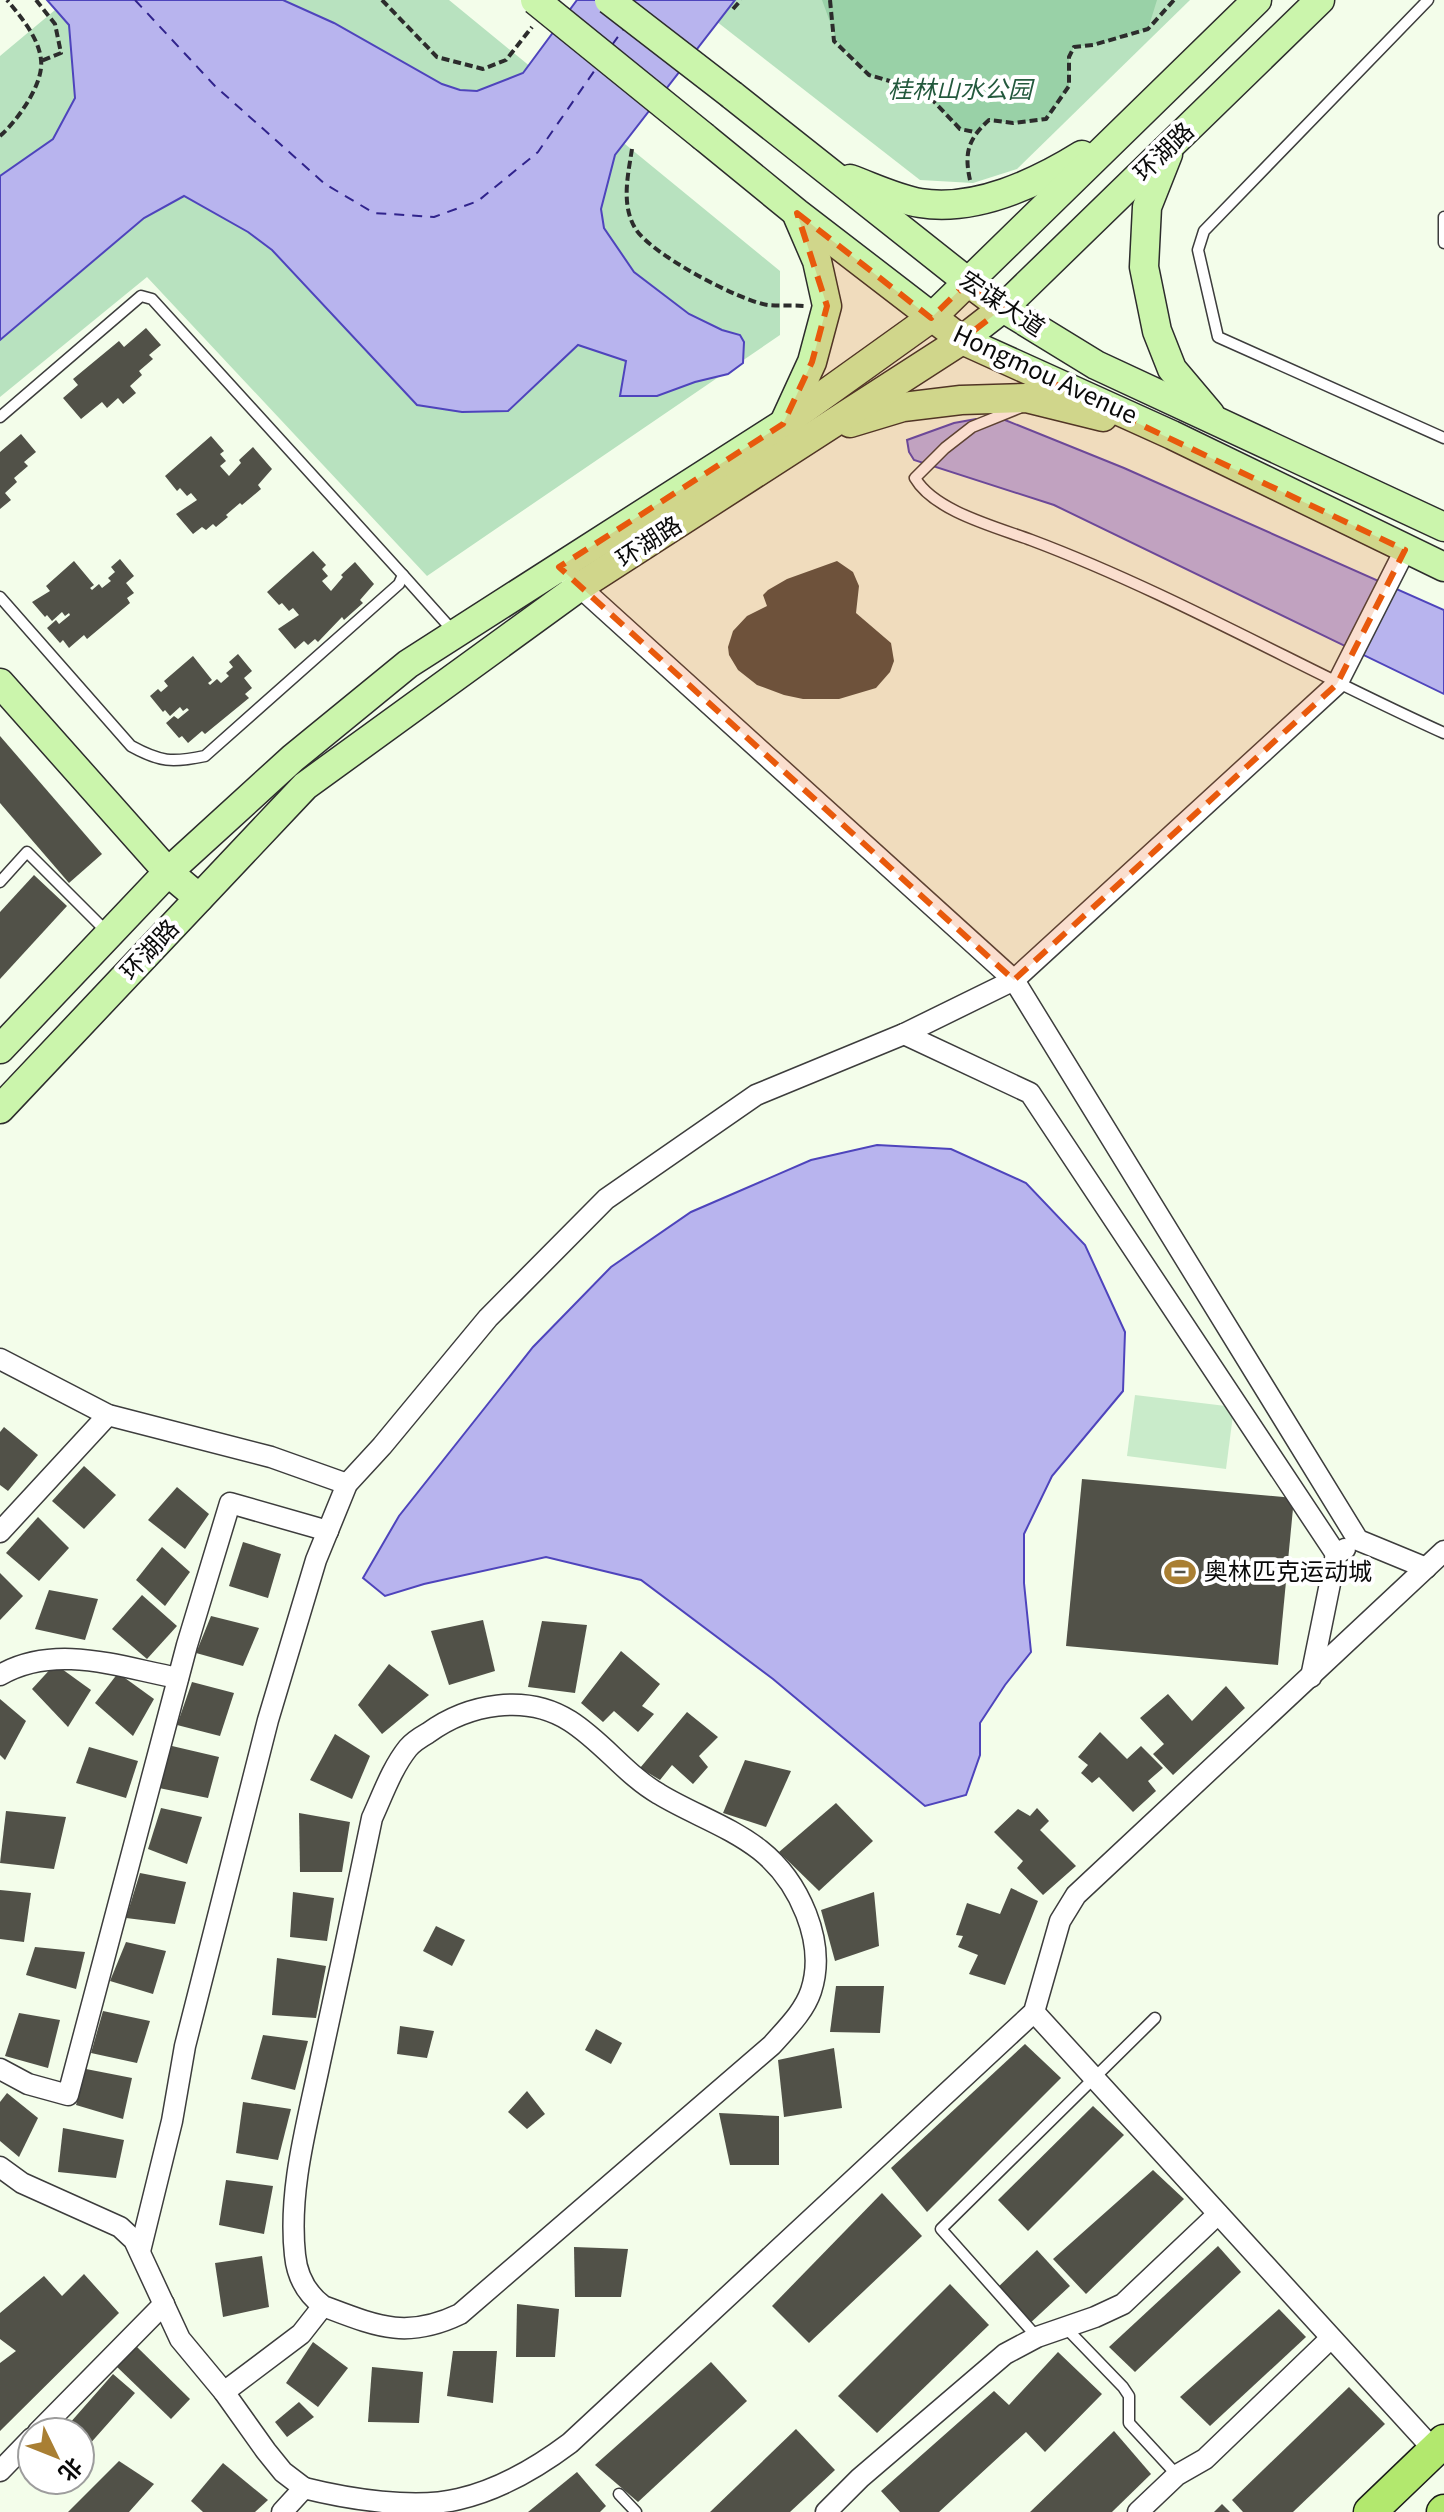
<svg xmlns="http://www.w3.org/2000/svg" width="1444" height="2512" viewBox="0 0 1444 2512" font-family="Georgia,'Noto Sans SC',serif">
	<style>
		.green { fill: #b8e2bf }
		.forest { fill: #99d1a7 }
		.pitch { fill: #c9ebca }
		.water { fill: #b8b4ee; stroke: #4e44bc; stroke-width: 2 }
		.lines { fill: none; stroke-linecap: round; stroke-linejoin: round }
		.ferry { stroke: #30238c; stroke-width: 2; stroke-dasharray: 10 8; stroke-linecap: butt }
		.building { fill: #515148 }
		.lane-casing { stroke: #3d3d3d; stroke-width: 13 }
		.street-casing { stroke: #3d3d3d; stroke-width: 23 }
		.secondary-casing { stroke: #2c2c2c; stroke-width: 31 }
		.primary-casing { stroke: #1b1b1b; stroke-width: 35 }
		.path { stroke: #2c2c2c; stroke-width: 4; stroke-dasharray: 8 4; stroke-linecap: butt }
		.lane { stroke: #fff; stroke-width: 10 }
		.street { stroke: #fff; stroke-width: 20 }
		.secondary { stroke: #cbf5ac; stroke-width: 28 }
		.primary { stroke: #b2e86e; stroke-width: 32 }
		.secondary-bridge-casing { stroke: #2c2c2c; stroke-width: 31; stroke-linecap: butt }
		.secondary-bridge { stroke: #cbf5ac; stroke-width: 28 }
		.marked { fill: #e8590c; fill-opacity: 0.2; stroke: #e8590c; stroke-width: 6; stroke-dasharray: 16 10; stroke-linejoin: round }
		.labels { text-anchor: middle; stroke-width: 8; stroke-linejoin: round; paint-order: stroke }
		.park-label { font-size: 24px; font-style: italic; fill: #23593d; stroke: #fff }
		.street-label { font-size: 24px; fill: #0a0a0a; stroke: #fff }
		.poi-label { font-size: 24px; fill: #0a0a0a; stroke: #fff; text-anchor: start }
	</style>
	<rect width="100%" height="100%" fill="#f3fdea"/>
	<!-- green -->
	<g class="green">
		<polygon points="67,0 449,0 780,271 780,335 427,576 147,277 0,397 0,56"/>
		<polygon points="689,0 1190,0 1017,169 973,183 920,180"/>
	</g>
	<!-- forest -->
	<polygon class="forest" points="822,0 1157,0 1148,29 1093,45 1074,47 1069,57 1069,86 1046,119 1013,123 989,120 975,132 960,129 924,91 869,75 837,41"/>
	<!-- pitch -->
	<polygon class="pitch" points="1135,1395 1234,1407 1226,1469 1127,1456"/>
	<!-- water -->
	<g class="water">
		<polygon points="47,0 283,0 334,23 442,84 460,90 477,91 523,73 577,0 735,0 615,155 601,209 604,228 634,272 689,314 722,330 740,335 744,342 743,363 728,374 695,382 657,396 620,396 626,361 578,345 508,411 462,412 417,405 272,250 248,232 184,196 144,218 0,340 0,176 53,139 75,98 69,25"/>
		<polygon points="976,419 1005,420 1124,468 1444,610 1444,694 1054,505 914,460 909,452 907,440 954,423"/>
		<polygon points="877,1145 951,1149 1026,1183 1085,1245 1125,1332 1123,1391 1052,1476 1024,1534 1024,1583 1031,1652 1005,1685 980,1723 980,1755 966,1795 925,1806 773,1679 641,1580 546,1557 424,1584 385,1596 363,1578 399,1516 533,1347 611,1267 691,1212 811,1160"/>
	</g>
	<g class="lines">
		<!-- ferry -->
		<g class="ferry">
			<polyline points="135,0 215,86 325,184 374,213 434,217 478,201 538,152 597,67"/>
			<polyline points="612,45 625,27"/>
		</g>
	</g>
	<!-- building -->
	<g class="building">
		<polygon points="146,328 161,345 149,355 153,359 139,371 142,375 130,386 136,393 123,404 118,398 107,408 102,402 81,419 63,398 78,385 73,379 119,341 124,347"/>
		<polygon points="21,434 36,452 24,462 28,466 14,478 17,482 5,493 11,500 0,509 0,452"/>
		<polygon points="211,436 224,451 220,454 226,461 220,466 229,476 241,463 239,460 253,447 272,469 258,485 261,489 242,505 240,503 226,515 228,517 216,527 213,524 206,530 202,527 193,534 176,514 197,500 191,493 187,496 180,488 177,491 165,476"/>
		<polygon points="313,551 326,565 322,569 328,576 322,581 331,591 343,577 341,575 355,562 374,584 360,600 363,603 344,620 342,617 318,642 315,639 308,645 304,641 295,649 278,629 299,615 293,608 289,611 282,603 279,605 267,592"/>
		<polygon points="120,559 134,576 126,583 134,593 127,598 130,603 87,639 84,635 69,648 63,640 60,643 47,628 56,620 59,624 70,615 69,613 65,616 62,612 52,621 47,615 45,617 32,602 50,591 46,586 74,561 94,585 90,588 92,590 99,584 102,588 111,581 108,578 115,572 111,567"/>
		<polygon points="837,561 853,572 859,586 856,613 891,643 894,661 890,672 876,688 839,699 803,699 784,695 757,685 738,670 729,655 728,647 733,631 747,616 767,606 763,595 768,590 787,579"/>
		<polygon points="238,654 252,671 244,678 252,688 245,694 249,698 205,734 202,731 188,743 182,736 179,738 166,723 174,716 178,719 189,710 187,708 183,711 180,707 170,716 165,710 163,712 150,696 158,689 161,692 168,686 164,681 193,656 212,680 208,683 210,685 217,679 221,683 229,676 226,673 233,667 229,662"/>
		<polygon points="0,736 102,854 69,883 0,803"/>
		<polygon points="34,875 67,906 0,979 0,912"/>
		<polygon points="4,1427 38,1455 8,1491 0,1485 0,1432"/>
		<polygon points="84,1466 116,1495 84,1529 52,1501"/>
		<polygon points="1082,1479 1294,1498 1278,1665 1066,1646"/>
		<polygon points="177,1487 209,1514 185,1549 148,1520"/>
		<polygon points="38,1517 69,1548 39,1581 6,1553"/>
		<polygon points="243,1542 281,1554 268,1598 229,1586"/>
		<polygon points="162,1547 190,1572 165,1606 136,1580"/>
		<polygon points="0,1573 23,1596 0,1620"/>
		<polygon points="49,1590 98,1599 85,1640 35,1629"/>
		<polygon points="142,1595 177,1626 147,1659 112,1629"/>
		<polygon points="211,1616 259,1628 243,1666 196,1653"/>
		<polygon points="483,1620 495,1671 449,1685 431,1631"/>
		<polygon points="542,1621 587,1625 575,1693 528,1687"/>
		<polygon points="621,1651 660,1684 642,1706 654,1714 638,1732 614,1711 603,1722 581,1703"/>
		<polygon points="55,1664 91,1690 68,1727 32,1689"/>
		<polygon points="389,1664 429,1695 382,1734 358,1705"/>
		<polygon points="118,1673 154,1699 133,1736 95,1703"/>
		<polygon points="192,1682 234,1693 220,1736 177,1725"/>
		<polygon points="1226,1686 1245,1708 1173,1775 1153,1754 1164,1744 1140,1718 1168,1694 1192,1721"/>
		<polygon points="0,1699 26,1721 5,1760 0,1755"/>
		<polygon points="687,1712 718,1737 699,1756 708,1767 693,1784 672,1765 660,1780 640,1768"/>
		<polygon points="1100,1732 1127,1759 1141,1746 1163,1768 1148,1781 1156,1791 1133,1812 1099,1777 1092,1783 1081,1773 1088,1765 1078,1757"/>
		<polygon points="335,1734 370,1756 352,1799 310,1780"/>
		<polygon points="172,1746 219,1757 208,1798 154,1787"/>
		<polygon points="89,1747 138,1761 126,1798 76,1783"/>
		<polygon points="745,1760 791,1771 766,1827 723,1813"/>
		<polygon points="836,1803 873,1841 819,1891 779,1852"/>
		<polygon points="161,1808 202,1817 187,1864 148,1849"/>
		<polygon points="1037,1808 1049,1821 1040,1830 1076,1866 1043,1895 1017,1868 1023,1861 994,1832 1018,1809 1030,1816"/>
		<polygon points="6,1811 66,1817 54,1869 0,1863"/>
		<polygon points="299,1813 350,1822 342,1872 300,1872"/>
		<polygon points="140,1873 186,1882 175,1924 126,1918"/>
		<polygon points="1011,1888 1038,1901 1005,1985 969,1974 978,1955 958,1947 963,1936 956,1935 967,1903 1000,1914"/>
		<polygon points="0,1890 31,1893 24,1942 0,1939"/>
		<polygon points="293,1892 334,1898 327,1941 290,1937"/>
		<polygon points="874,1892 879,1946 835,1961 821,1910"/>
		<polygon points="436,1926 465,1940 452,1966 423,1951"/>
		<polygon points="126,1942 166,1951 153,1994 110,1981"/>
		<polygon points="35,1947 85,1952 76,1989 26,1975"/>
		<polygon points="277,1958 326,1966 316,2018 272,2015"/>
		<polygon points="836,1986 884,1986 880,2033 830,2032"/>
		<polygon points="103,2011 150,2021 137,2063 91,2053"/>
		<polygon points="19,2013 60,2020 48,2068 5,2056"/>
		<polygon points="400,2026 434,2031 427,2058 397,2054"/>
		<polygon points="596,2029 622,2043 611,2064 585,2050"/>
		<polygon points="263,2035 308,2041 295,2090 251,2079"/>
		<polygon points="1025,2044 1061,2078 927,2212 891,2168"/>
		<polygon points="834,2048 842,2108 784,2117 778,2060"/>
		<polygon points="86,2069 132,2078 123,2119 76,2105"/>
		<polygon points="527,2091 545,2114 527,2129 508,2112"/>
		<polygon points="7,2093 38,2118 19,2157 0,2141 0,2102"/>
		<polygon points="243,2102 291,2109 278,2160 236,2153"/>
		<polygon points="1093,2106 1124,2135 1028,2231 998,2200"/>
		<polygon points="719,2113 779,2116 779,2165 730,2165"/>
		<polygon points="63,2128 124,2140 116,2178 58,2172"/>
		<polygon points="1153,2170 1184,2199 1086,2294 1053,2259"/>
		<polygon points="226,2180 273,2186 264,2234 219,2225"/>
		<polygon points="882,2193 922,2236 809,2343 772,2306"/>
		<polygon points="1218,2246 1241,2272 1135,2372 1109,2347"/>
		<polygon points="574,2247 628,2249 621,2297 575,2297"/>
		<polygon points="1037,2250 1070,2286 1027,2326 995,2290"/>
		<polygon points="262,2256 269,2307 223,2317 215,2263"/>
		<polygon points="84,2274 119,2313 0,2431 0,2363 16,2351 0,2339 0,2313 44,2276 62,2296"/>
		<polygon points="950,2284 989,2325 877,2433 838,2396"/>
		<polygon points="517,2304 559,2309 555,2357 516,2357"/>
		<polygon points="1279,2309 1306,2337 1210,2426 1180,2397"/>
		<polygon points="313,2342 348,2368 318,2407 286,2383"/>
		<polygon points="135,2345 190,2399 171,2419 115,2365"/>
		<polygon points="453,2351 497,2351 493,2403 447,2396"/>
		<polygon points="1058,2352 1102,2394 1045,2452 1026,2432 939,2512 900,2512 881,2491 994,2391 1009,2405"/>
		<polygon points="711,2362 747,2401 638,2502 595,2465"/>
		<polygon points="372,2367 423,2372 419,2423 368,2422"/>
		<polygon points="113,2374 135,2393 80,2455 80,2432 62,2432"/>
		<polygon points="1349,2387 1385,2424 1293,2512 1243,2512 1232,2500"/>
		<polygon points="299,2402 314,2417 287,2437 275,2422"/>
		<polygon points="796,2429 835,2470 790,2512 710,2512"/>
		<polygon points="1114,2431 1151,2474 1112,2512 1030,2512"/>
		<polygon points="119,2461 154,2484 129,2512 68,2512"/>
		<polygon points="223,2463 268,2500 255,2512 203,2512 191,2501"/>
		<polygon points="577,2472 606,2506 600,2512 528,2512"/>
		<polygon points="1222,2504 1230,2512 1214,2512"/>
	</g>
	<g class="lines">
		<defs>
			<g id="lane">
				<polyline points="1428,0 1204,231 1198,250 1218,337 1444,438"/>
				<polyline points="1444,217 1444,243"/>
				<path d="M1019,408L972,427L945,448L915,478C934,511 996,527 1031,540C1172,593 1306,671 1444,733"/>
				<path d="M0,417L141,296L152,299L403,575L399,584L205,756C172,763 160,762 131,746L0,597"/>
				<polyline points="403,575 454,632"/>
				<polyline points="0,882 27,852 108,933"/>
				<polyline points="1066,2328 1123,2387 1129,2396 1129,2423 1177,2475"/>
				<polyline points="1037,2337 941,2229 1155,2018"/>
				<polyline points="619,2494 636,2512"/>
			</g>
			<g id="street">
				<polyline points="571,579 1014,980 1337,684 1405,550"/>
				<polyline points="904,1034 1030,1093 1336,1554"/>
				<polyline points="0,1359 108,1415 271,1457 347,1484"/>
				<polyline points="0,1532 108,1415"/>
				<path d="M0,1675C56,1643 119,1667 178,1678"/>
				<polyline points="1311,1677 1336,1554 1345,1549"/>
				<polyline points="1034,2012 1434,2450"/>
				<polyline points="0,2069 28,2084 68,2095 187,1645 230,1503 328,1531"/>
				<polyline points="0,2167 22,2183 120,2227 134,2240 180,2339 224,2392 266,2451 283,2472 304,2488"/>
				<polyline points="140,2251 172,2121 185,2046 268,1720 316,1560 347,1484 382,1446 488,1318 606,1199 756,1095 904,1034 1014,980 1358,1540 1426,1568"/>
				<path d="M224,2392L301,2334L323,2306C376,2326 406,2340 460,2314L772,2045C786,2029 804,2012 811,1991C827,1942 799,1881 760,1850C729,1826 692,1814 659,1794C626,1775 603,1742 570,1721C526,1693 468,1704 428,1733C421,1737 413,1742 408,1748C392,1768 383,1794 372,1818C355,1899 338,1981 320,2062C307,2125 288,2190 295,2255C297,2276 306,2293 323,2306"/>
				<polyline points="38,2432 164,2304"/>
				<polyline points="0,2471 32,2438"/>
				<path d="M282,2512L304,2488C348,2499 415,2510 459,2499C498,2490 538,2467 570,2443L1034,2012L1060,1921L1076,1895L1444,1551"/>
				<polyline points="826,2512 860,2478 1005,2354 1037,2337 1095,2317 1123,2304 1218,2214"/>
				<polyline points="1138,2512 1177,2475 1205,2459 1331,2338"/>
			</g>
			<g id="secondary">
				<polyline points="732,95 968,282 1003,308 1096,365 1444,527"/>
				<polyline points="704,137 797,213 962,340 1172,435 1444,567"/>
				<polyline points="1168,154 1147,207 1144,267 1157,331 1172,369 1210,414"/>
				<path d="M850,179C872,187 897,199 920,203C975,212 1037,183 1082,155"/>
				<polyline points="784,423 812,362 827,306 817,261 798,217"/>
				<polyline points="850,423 903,407 961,400 1026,398 1103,417"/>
				<polyline points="0,683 168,872 199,898"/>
				<polyline points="0,1049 168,872 293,758 408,664 783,424 931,318 1257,0"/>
				<polyline points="0,1109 305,786 579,587 962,340 1003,308 1320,0"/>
			</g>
			<g id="primary">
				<polyline points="1370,2512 1444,2441"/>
				<polyline points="1443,2512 1444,2511"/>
			</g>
		</defs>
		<!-- lane casing -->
		<use href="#lane" class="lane-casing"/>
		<!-- street casing -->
		<use href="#street" class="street-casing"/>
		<!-- secondary casing -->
		<use href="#secondary" class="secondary-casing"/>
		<!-- primary casing -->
		<use href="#primary" class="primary-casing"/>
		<!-- path -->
		<g class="path">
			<polyline points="36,0 55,24 61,53 41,61"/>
			<polyline points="382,0 437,57 483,69 506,60 532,27"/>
			<polyline points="830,0 834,41 869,75 924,91 960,129 975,132"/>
			<polyline points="733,9 741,0"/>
			<path d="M0,136C17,121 44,84 41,60C39,38 21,17 7,0"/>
			<path d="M632,149C628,175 621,204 635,228C649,253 739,301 768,305C780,306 793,305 805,306"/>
			<path d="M970,180C964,153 968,139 989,120L1013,123L1046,119L1069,86V57L1074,47L1093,45L1148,29L1174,0"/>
		</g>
		<!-- lane -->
		<use href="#lane" class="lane"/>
		<!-- street -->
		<use href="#street" class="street"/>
		<!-- secondary -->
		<use href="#secondary" class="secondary"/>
		<!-- primary -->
		<use href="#primary" class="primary"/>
		<defs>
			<g id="secondary-bridge">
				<polyline points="535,0 704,137"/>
				<polyline points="609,0 732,95"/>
			</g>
		</defs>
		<!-- secondary-bridge casing -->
		<use href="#secondary-bridge" class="secondary-bridge-casing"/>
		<!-- secondary-bridge -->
		<use href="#secondary-bridge" class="secondary-bridge"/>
	</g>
	<!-- marked area -->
	<path class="marked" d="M797,213L931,318L968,282L1003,308L962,340L1405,550L1337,684L1014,980L559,567L783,424L812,362L827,306Z"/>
	<!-- icons -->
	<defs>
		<symbol id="stadium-bare" viewBox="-9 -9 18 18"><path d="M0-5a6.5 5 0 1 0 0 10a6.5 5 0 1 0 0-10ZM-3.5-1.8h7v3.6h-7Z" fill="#a97f33" stroke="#fff" stroke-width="2.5" paint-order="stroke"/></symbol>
	</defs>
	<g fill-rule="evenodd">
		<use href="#stadium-bare" x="1158" y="1550" width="44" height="44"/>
	</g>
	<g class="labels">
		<!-- park labels -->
		<g class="park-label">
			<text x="960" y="98">桂林山水公园</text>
		</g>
		<!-- street labels -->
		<g class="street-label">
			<text transform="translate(1164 152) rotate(-44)" y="8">环湖路</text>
			<text transform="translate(1002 304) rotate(34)" y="8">宏谋大道</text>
			<text transform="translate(1045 375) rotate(25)" y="8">Hongmou Avenue</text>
			<text transform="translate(649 542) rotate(-33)" y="8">环湖路</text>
			<text transform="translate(150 950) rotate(-47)" y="8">环湖路</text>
		</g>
		<!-- poi labels -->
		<g class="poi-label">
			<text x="1204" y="1580">奥林匹克运动城</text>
		</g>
	</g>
	<!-- north arrow -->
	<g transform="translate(56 2456) rotate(133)"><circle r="38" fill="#ffffff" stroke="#9d9d9d" stroke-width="2"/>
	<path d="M0-6L14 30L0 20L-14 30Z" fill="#a97f33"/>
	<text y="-12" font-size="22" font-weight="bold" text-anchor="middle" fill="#0a0a0a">北</text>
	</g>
</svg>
